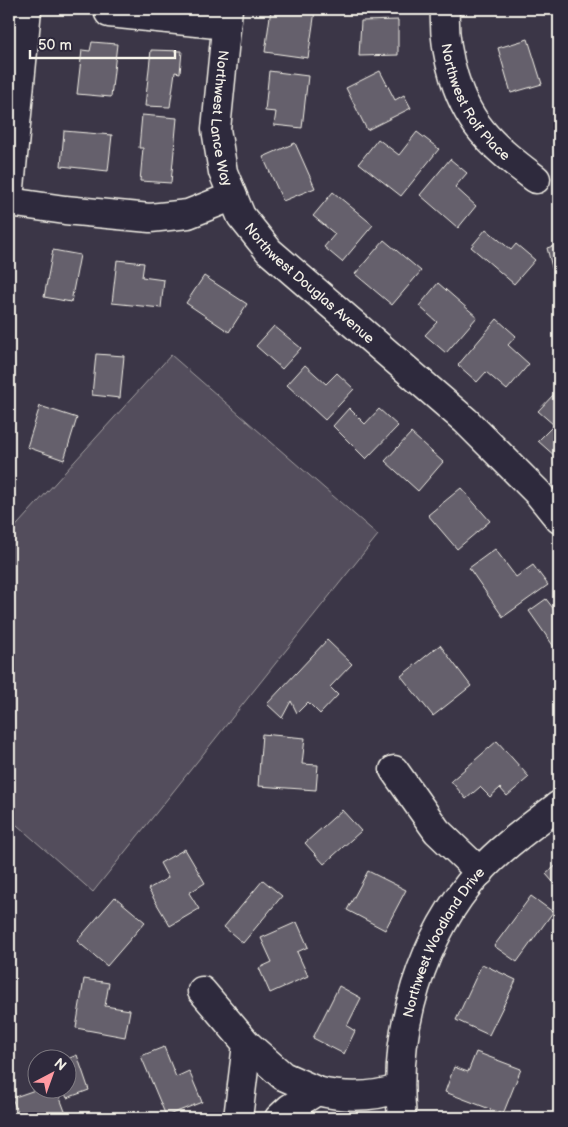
<svg xmlns="http://www.w3.org/2000/svg" width="568" height="1127" viewBox="0 0 568 1127" font-family="'Balsamiq Sans',sans-serif">
	<style>
		.green { fill: #534e5c; stroke: #a4a0a2 }
		.building { fill: #65616c; stroke: #f4f1e8 }
		.lines { fill: none; stroke-linecap: round; stroke-linejoin: round }
		.minor-casing { stroke: #f4f1e8; stroke-width: 31 }
		.minor { stroke: #2f2a3d; stroke-width: 28 }
		.labels { text-anchor: middle; stroke-width: 4; stroke-linejoin: round; paint-order: stroke }
		.street-label { font-size: 14px; fill: #f4f1e8; stroke: #2f2a3d }
	</style>
	<rect width="100%" height="100%" fill="#3b3647"/>
	<filter id="ink" filterUnits="userSpaceOnUse"><feTurbulence type="fractalNoise" baseFrequency=".02" numOctaves="2"/><feDisplacementMap in="SourceGraphic" scale="10" xChannelSelector="R" yChannelSelector="G"/><feConvolveMatrix kernelMatrix="1 2 1 2 8 2 1 2 1" color-interpolation-filters="sRGB"/></filter>
	<g filter="url(#ink)">
		<!-- green -->
		<polygon class="green" points="171,355 378,535 93,892 9,818 9,534"/>
		<!-- building -->
		<g class="building">
			<polygon points="271,9 315,11 308,58 265,52"/>
			<polygon points="398,20 398,55 359,56 361,21"/>
			<polygon points="528,39 542,84 511,93 498,48"/>
			<polygon points="92,42 117,44 111,97 77,94 82,50 90,51"/>
			<polygon points="151,50 182,51 180,73 175,72 170,107 145,106"/>
			<polygon points="269,71 308,76 302,128 274,125 276,112 265,111"/>
			<polygon points="380,71 395,100 404,95 411,108 367,130 346,88"/>
			<polygon points="142,115 177,118 171,183 140,181 143,148 139,148"/>
			<polygon points="64,131 112,135 108,171 61,166"/>
			<polygon points="417,132 439,149 401,196 359,163 378,139 399,155"/>
			<polygon points="295,143 315,188 283,201 263,157"/>
			<polygon points="450,159 467,173 455,187 476,206 458,228 420,195"/>
			<polygon points="333,192 373,225 342,262 324,247 335,234 313,216"/>
			<polygon points="486,229 511,250 516,244 535,260 514,284 471,247"/>
			<polygon points="384,240 421,271 392,305 355,274"/>
			<polygon points="559,244 559,278 555,279 547,248"/>
			<polygon points="53,250 80,255 71,302 44,297"/>
			<polygon points="117,260 144,263 142,277 164,280 161,308 112,303"/>
			<polygon points="204,276 247,304 229,332 186,303"/>
			<polygon points="438,283 477,317 446,353 425,335 437,322 419,306"/>
			<polygon points="497,319 516,336 508,345 529,364 507,390 486,372 477,382 458,365"/>
			<polygon points="274,326 301,348 282,369 256,346"/>
			<polygon points="96,354 124,356 120,398 92,395"/>
			<polygon points="305,365 326,384 337,373 354,389 325,420 287,385"/>
			<polygon points="555,393 559,398 559,454 556,457 538,441 554,425 538,411"/>
			<polygon points="40,406 77,418 64,460 27,447"/>
			<polygon points="349,408 365,424 379,409 398,426 366,459 333,426"/>
			<polygon points="411,433 443,462 418,491 385,461"/>
			<polygon points="461,488 490,521 457,549 428,515"/>
			<polygon points="495,549 516,577 533,565 548,585 503,617 469,568"/>
			<polygon points="546,599 556,612 559,609 559,654 529,611"/>
			<polygon points="327,640 352,664 330,687 338,695 320,714 308,702 297,713 291,701 282,718 267,704"/>
			<polygon points="440,645 471,686 433,716 401,676"/>
			<polygon points="262,734 305,738 302,764 318,765 316,790 258,786"/>
			<polygon points="497,741 529,777 507,796 500,788 490,797 480,787 466,799 451,781"/>
			<polygon points="342,810 361,831 324,864 305,843"/>
			<polygon points="185,849 205,883 189,893 199,909 170,926 148,889 168,878 160,863"/>
			<polygon points="559,863 559,889 546,874"/>
			<polygon points="368,871 406,890 385,930 347,910"/>
			<polygon points="263,880 282,896 243,943 224,927"/>
			<polygon points="531,896 553,912 517,962 494,946"/>
			<polygon points="115,897 145,922 107,966 77,941"/>
			<polygon points="297,922 308,947 297,952 308,976 270,993 259,968 272,962 261,938"/>
			<polygon points="482,964 516,980 489,1035 456,1020"/>
			<polygon points="84,979 109,983 105,1006 130,1010 125,1037 76,1028"/>
			<polygon points="339,986 361,998 347,1026 355,1031 344,1054 313,1038"/>
			<polygon points="164,1047 176,1077 189,1071 202,1102 166,1116 141,1056"/>
			<polygon points="476,1052 521,1069 503,1114 445,1092 454,1067 468,1072"/>
			<polygon points="77,1055 89,1090 67,1098 63,1090 68,1090 68,1060 65,1060"/>
			<polygon points="38,1089 57,1090 66,1114 54,1118 20,1118 12,1098"/>
		</g>
		<g class="lines">
			<defs>
				<g id="minor">
					<path id="s1" d="M228,9L216,129L223,172L241,216L269,251L466,421L538,493L559,519"/>
					<path id="s2" d="M445,9C443,52 457,105 487,137C501,153 519,166 536,179"/>
					<polyline points="109,13 226,25"/>
					<polyline points="9,198 27,9"/>
					<polyline points="9,202 65,210 150,218 188,214 231,197"/>
					<polyline points="394,770 437,831 480,872"/>
					<polyline points="202,991 247,1044 238,1118"/>
					<polyline points="247,1044 283,1076 317,1091"/>
					<path d="M279,1118L290,1108L317,1091C345,1098 372,1098 400,1088"/>
					<path id="s3" d="M402,1118C393,1031 421,937 480,871C503,846 532,826 559,805"/>
				</g>
			</defs>
			<!-- minor casing -->
			<use href="#minor" class="minor-casing"/>
			<!-- minor -->
			<use href="#minor" class="minor"/>
		</g>
	</g>
	<g class="labels">
		<!-- street labels -->
		<g class="street-label">
			<text dy="5" stroke="none"><textPath href="#s2" startOffset="101">Northwest Rolf Place</textPath></text>
			<text dy="5" stroke="none"><textPath href="#s1" startOffset="110">Northwest Lance Way</textPath></text>
			<text dy="5" stroke="none"><textPath href="#s1" startOffset="308">Northwest Douglas Avenue</textPath></text>
			<text dy="5" stroke="none"><textPath href="#s3" startOffset="185">Northwest Woodland Drive</textPath></text>
		</g>
	</g>
	<!-- margin -->
	<rect width="568" height="1127" fill="none" stroke="#2f2a3d" stroke-width="30"/>
	<rect x="15" y="15" width="538" height="1097" fill="none" stroke="#f4f1e8" stroke-width="2" filter="url(#ink)"/>
	<!-- north arrow -->
	<g transform="translate(52 1074) rotate(41)"><circle r="24" fill="#2f2a3d" stroke="#7e7a81"/>
	<path d="M0-4L9 19L0 12L-9 19Z" fill="#ff9aa2"/>
	<text y="-8" font-size="14" font-weight="bold" text-anchor="middle" fill="#f4f1e8">N</text>
	</g>
	<!-- scale -->
	<path d="M30 50v8h145v-8" fill="none" stroke="#f4f1e8" stroke-width="2.5"/>
	<text x="38" y="50" font-size="15" fill="#f4f1e8" stroke="#2f2a3d" stroke-width="4" paint-order="stroke">50 m</text>
</svg>
